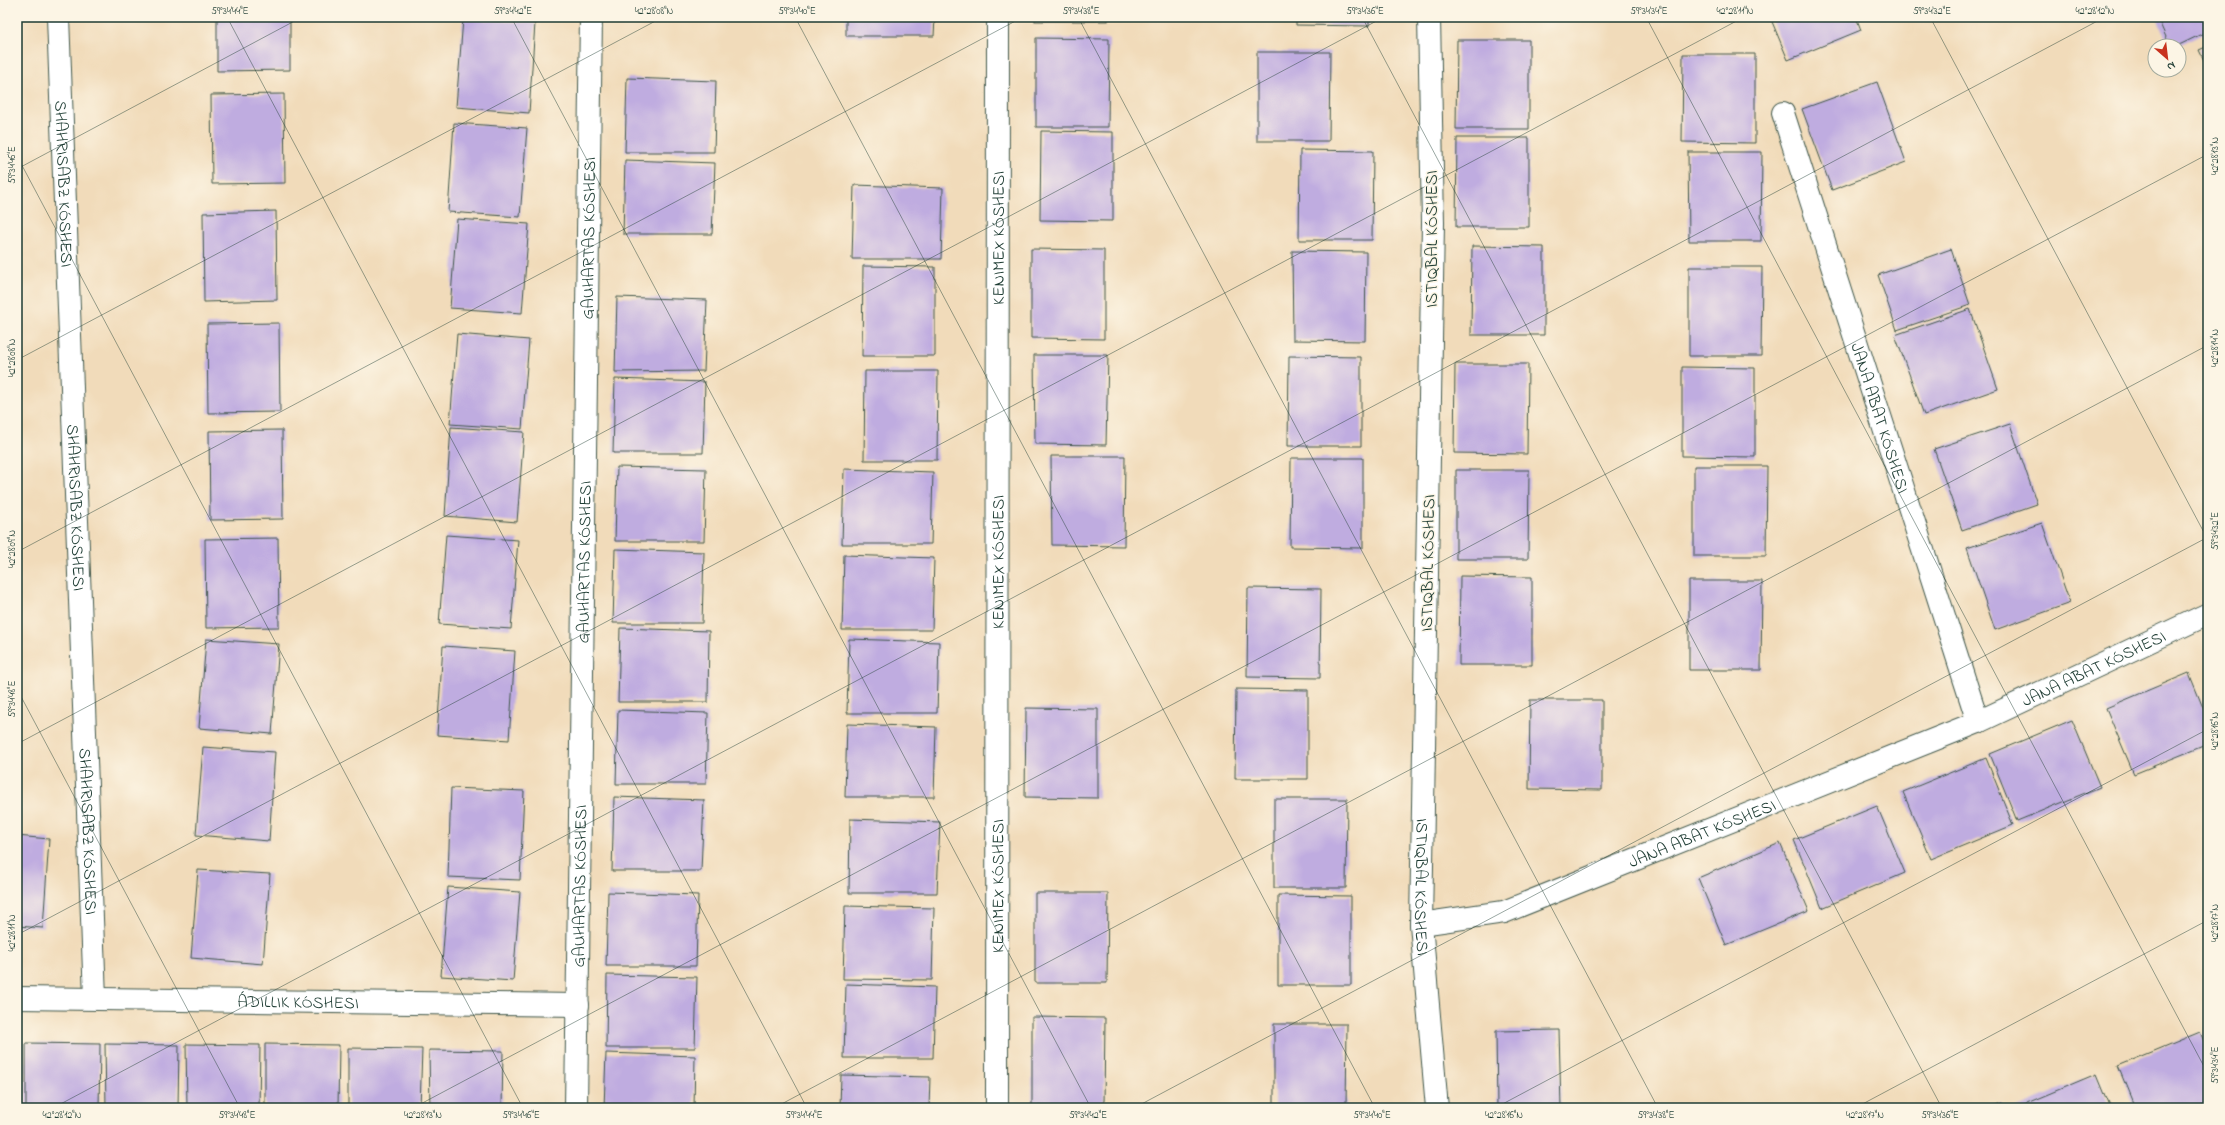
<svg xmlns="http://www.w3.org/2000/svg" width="2225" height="1125" viewBox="0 0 2225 1125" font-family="'Indie Flower',sans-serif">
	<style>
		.building { fill: #bface0 }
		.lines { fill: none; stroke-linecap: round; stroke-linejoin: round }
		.minor-casing { stroke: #3e5548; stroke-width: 24 }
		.minor { stroke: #fff; stroke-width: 22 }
		.ticks { fill: none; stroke: #1f3d34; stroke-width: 1; stroke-opacity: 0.45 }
		.labels { text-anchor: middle; stroke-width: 3; stroke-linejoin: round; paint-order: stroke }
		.street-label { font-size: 17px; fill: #1f3d34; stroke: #fcf5e5 }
		.neatline { fill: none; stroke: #1f3d34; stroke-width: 1.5 }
		.ticks-label { font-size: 10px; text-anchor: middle; fill: #1f3d34 }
	</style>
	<rect width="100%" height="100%" fill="#fcf5e5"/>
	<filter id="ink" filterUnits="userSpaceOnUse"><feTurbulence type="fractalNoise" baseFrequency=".025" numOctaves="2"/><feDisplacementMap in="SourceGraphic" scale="8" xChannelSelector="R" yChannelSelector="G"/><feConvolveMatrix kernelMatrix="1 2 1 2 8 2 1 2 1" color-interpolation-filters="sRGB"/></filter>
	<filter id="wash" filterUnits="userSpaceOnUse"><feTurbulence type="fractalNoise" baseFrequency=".012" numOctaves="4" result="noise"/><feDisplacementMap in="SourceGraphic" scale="16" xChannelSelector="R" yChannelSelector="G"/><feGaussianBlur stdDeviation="0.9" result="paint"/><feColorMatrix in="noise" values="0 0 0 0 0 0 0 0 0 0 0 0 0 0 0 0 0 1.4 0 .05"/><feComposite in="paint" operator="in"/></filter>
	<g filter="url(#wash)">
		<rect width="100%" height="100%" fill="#f1dbba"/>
		<g id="blocks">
			<!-- building -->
			<g class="building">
				<polygon points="217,17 290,17 290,70 217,71"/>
				<polygon points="846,17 935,17 934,36 846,36"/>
				<rect x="1035" y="17" width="73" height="4"/>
				<polygon points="1296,17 1369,17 1369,26 1296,25"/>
				<polygon points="1770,17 1856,17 1861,30 1788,60"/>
				<polygon points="2157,17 2208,17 2208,31 2177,46 2170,46"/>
				<polygon points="463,19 535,23 529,113 456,107"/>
				<polygon points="1036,38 1109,39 1108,127 1036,127"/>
				<polygon points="1457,40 1529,40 1529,129 1456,129"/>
				<polygon points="2208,46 2208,69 2199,50"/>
				<polygon points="1257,52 1330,52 1329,141 1257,141"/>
				<polygon points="1683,54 1755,54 1755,143 1682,142"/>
				<polygon points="627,78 716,81 714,152 625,152"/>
				<polygon points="1877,82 1906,162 1832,190 1802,109"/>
				<polygon points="284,94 285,183 212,184 211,95"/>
				<polygon points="454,123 527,128 520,217 448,212"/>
				<polygon points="1041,131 1113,132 1113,221 1040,220"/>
				<polygon points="1457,138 1529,138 1529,227 1456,227"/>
				<polygon points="1300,150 1373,151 1372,240 1299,240"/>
				<polygon points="1688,152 1762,152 1761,241 1689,241"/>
				<polygon points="625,160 715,163 712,234 623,234"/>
				<polygon points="854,185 943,188 941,259 852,259"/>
				<polygon points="276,211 277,300 204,302 203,213"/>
				<polygon points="457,219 529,224 522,313 450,308"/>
				<polygon points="1472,246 1544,247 1544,335 1471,335"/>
				<polygon points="1031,249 1104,250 1104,339 1031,338"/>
				<polygon points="1951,249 1970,305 1897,330 1878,275"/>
				<polygon points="1292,251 1366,252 1365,341 1293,340"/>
				<polygon points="863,266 935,267 935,356 862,356"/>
				<polygon points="1689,267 1762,267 1761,356 1689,356"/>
				<polygon points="617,297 707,300 704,371 615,372"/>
				<polygon points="1970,309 1998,389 1924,415 1895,335"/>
				<polygon points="279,323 280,412 208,413 207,324"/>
				<polygon points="457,334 529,340 522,429 450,424"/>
				<polygon points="1034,355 1108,355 1106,445 1035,444"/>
				<polygon points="1289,356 1361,357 1361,446 1288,446"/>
				<polygon points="1455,364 1528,364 1527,454 1454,453"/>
				<polygon points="1682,367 1755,368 1755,457 1682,456"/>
				<polygon points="865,371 938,371 937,460 864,460"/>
				<polygon points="615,379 705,382 703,453 613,453"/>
				<polygon points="2010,424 2037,504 1962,530 1934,449"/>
				<polygon points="451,427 524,432 517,522 445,516"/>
				<polygon points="282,430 283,519 210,520 209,431"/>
				<polygon points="1051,456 1125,456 1124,546 1052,545"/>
				<polygon points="1291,458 1363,458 1363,548 1290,547"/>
				<polygon points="1694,466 1767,466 1766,556 1694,556"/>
				<polygon points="617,467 706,469 704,541 615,541"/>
				<polygon points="844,469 933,472 931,544 842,544"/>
				<polygon points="1456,470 1529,470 1528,559 1456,559"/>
				<polygon points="2042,523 2070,603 1995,630 1967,548"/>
				<polygon points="446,535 518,540 511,629 439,624"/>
				<polygon points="278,538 279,627 206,628 205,539"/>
				<polygon points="615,549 704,552 702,623 613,623"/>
				<polygon points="844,555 934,558 932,630 842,630"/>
				<polygon points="1460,576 1532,577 1532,665 1459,665"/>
				<polygon points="1689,581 1762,581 1761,670 1689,670"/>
				<polygon points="1248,588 1321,589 1320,678 1247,677"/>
				<polygon points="620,628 709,631 708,702 618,702"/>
				<polygon points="206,639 279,644 272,734 199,728"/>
				<polygon points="849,639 939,642 937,713 847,713"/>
				<polygon points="443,646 515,651 509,740 437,735"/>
				<polygon points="2189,673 2208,720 2208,744 2134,774 2106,708"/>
				<polygon points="1236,689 1308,690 1308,779 1235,779"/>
				<polygon points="1530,700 1602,700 1602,790 1529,789"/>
				<polygon points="1026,708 1098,709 1098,798 1025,797"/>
				<polygon points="618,710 708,713 706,784 616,784"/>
				<polygon points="2072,720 2100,787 2017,821 1990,754"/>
				<polygon points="847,724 936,727 934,797 845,797"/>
				<polygon points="203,747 275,752 269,841 196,835"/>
				<polygon points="1986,758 2013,825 1931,859 1903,792"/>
				<polygon points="451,788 524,791 520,880 448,877"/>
				<polygon points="614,797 704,800 701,871 612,871"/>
				<polygon points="1274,799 1347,799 1346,888 1274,888"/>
				<polygon points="1877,806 1905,873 1822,908 1794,840"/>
				<polygon points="850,819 940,822 937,893 849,893"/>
				<polygon points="17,836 49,839 43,928 17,926"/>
				<polygon points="1780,843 1809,911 1726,945 1698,878"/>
				<polygon points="198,870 270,874 263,964 191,958"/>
				<polygon points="448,887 520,892 513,981 441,976"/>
				<polygon points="608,892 698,895 696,966 606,966"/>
				<polygon points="1035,893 1108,893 1107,983 1035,983"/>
				<polygon points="1278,895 1351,896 1351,985 1278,985"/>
				<polygon points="845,906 934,908 932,980 843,979"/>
				<polygon points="607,975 697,977 695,1048 606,1048"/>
				<polygon points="846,984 935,987 933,1058 844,1058"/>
				<polygon points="1032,1017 1105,1018 1104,1107 1032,1106"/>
				<polygon points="1274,1024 1347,1024 1346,1108 1274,1108"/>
				<polygon points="1559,1030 1561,1108 1497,1108 1496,1031"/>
				<polygon points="2200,1032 2208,1051 2208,1107 2135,1108 2118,1066"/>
				<polygon points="26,1043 100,1044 99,1108 26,1108"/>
				<polygon points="105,1044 179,1045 178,1108 106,1108"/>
				<polygon points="186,1044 260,1045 259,1108 187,1108"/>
				<polygon points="265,1044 339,1045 338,1108 265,1108"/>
				<polygon points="348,1048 422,1049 420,1108 348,1108"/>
				<polygon points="429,1050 503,1051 502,1108 430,1108"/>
				<polygon points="606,1053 695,1056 694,1108 604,1108"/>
				<polygon points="2096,1074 2110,1108 2015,1108"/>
				<polygon points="841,1075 930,1077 929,1108 840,1108"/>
				<polygon points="2001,1103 2003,1108 1989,1108"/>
			</g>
		</g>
	</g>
	<g filter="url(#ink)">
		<use href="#blocks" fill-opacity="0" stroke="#3e5548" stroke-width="1"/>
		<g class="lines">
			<defs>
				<g id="minor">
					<path id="s1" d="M58,17L95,998"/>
					<path id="s2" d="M1429,17L1433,223L1421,924L1437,1108"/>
					<path id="s3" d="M1783,113L1978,722"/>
					<path id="s4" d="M1421,924L1504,912L1978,722L2208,614"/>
					<path id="s5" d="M17,998L578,1005"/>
					<path id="s6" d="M576,1108L591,17"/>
					<path id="s7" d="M997,1108L998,17"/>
				</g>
			</defs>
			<!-- minor casing -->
			<use href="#minor" class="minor-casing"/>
			<!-- minor -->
			<use href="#minor" class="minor"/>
		</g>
	</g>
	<!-- ticks -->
	<path class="ticks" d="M227,17L807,1108M511,17L1091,1108M795,17L1375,1108M1078,17L1658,1108M1362,17L1942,1108M1646,17L2208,1074M1930,17L2208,540M17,156L523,1108M17,169L302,17M17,360L663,17M17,552L1023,17M17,689L240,1108M17,744L1384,17M17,935L1744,17M53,1108L2105,17M413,1108L2208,154M774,1108L2208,345M1134,1108L2208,537M1495,1108L2208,729M1855,1108L2208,920"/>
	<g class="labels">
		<!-- street labels -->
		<g class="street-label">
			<text dy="6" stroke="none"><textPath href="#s1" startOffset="167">SHAHRISABZ KÓSHESI</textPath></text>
			<text dy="6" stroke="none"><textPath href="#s6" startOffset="870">GAUHARTAS KÓSHESI</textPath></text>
			<text dy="6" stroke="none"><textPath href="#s7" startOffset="870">KENIMEX KÓSHESI</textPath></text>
			<text transform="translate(1431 239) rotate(-90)" y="6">ISTIQBAL KÓSHESI</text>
			<text dy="6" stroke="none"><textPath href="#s3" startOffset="320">JANA ABAT KÓSHESI</textPath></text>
			<text dy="6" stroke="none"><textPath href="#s1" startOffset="491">SHAHRISABZ KÓSHESI</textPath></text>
			<text dy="6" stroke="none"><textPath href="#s7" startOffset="546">KENIMEX KÓSHESI</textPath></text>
			<text dy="6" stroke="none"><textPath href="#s6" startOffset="546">GAUHARTAS KÓSHESI</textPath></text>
			<text transform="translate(1427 563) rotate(-89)" y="6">ISTIQBAL KÓSHESI</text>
			<text dy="6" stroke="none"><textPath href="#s4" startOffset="722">JANA ABAT KÓSHESI</textPath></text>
			<text dy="6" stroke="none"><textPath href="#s1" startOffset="815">SHAHRISABZ KÓSHESI</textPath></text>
			<text dy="6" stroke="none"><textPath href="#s4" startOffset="297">JANA ABAT KÓSHESI</textPath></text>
			<text dy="6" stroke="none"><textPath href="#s6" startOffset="222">GAUHARTAS KÓSHESI</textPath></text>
			<text dy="6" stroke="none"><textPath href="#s7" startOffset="222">KENIMEX KÓSHESI</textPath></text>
			<text dy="6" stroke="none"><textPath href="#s2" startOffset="870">ISTIQBAL KÓSHESI</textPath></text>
			<text dy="6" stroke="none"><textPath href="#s5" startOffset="281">ÁDILLIK KÓSHESI</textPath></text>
		</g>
	</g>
	<!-- margin -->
	<rect width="2225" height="1125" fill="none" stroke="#fcf5e5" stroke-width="44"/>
	<!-- north arrow -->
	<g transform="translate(2167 58) rotate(152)"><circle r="19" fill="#fcf5e5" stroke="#a4ab9e"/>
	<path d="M0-3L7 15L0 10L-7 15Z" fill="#c8321e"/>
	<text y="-6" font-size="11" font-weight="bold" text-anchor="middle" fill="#1f3d34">N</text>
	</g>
	<rect x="22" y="22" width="2181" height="1081" class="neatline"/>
	<g class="ticks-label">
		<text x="230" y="14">59°34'44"E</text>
		<text x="513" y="14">59°34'42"E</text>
		<text x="654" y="14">42°28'08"N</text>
		<text x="797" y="14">59°34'40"E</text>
		<text x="1081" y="14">59°34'38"E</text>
		<text x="1365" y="14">59°34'36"E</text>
		<text x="1649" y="14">59°34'34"E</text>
		<text x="1735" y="14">42°28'11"N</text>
		<text x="1932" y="14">59°34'32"E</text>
		<text x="2095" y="14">42°28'12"N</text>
		<text transform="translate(2214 156) rotate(-90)" y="4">42°28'13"N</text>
		<text transform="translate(11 165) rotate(-90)" y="4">59°34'46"E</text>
		<text transform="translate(2214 348) rotate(-90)" y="4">42°28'14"N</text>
		<text transform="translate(11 358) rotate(-90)" y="4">42°28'08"N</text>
		<text transform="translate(2214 531) rotate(-90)" y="4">59°34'32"E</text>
		<text transform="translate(11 549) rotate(-90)" y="4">42°28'09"N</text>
		<text transform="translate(11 699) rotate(-90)" y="4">59°34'48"E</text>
		<text transform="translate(2214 731) rotate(-90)" y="4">42°28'16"N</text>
		<text transform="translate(2214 923) rotate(-90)" y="4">42°28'17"N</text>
		<text transform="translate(11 933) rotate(-90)" y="4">42°28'11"N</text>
		<text transform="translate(2214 1065) rotate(-90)" y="4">59°34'34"E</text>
		<text x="62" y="1118">42°28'12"N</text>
		<text x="237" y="1118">59°34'48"E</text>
		<text x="423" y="1118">42°28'13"N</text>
		<text x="521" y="1118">59°34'46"E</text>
		<text x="804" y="1118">59°34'44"E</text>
		<text x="1088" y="1118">59°34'42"E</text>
		<text x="1372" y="1118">59°34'40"E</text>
		<text x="1504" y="1118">42°28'16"N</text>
		<text x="1656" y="1118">59°34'38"E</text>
		<text x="1865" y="1118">42°28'17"N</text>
		<text x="1940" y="1118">59°34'36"E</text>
	</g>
</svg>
